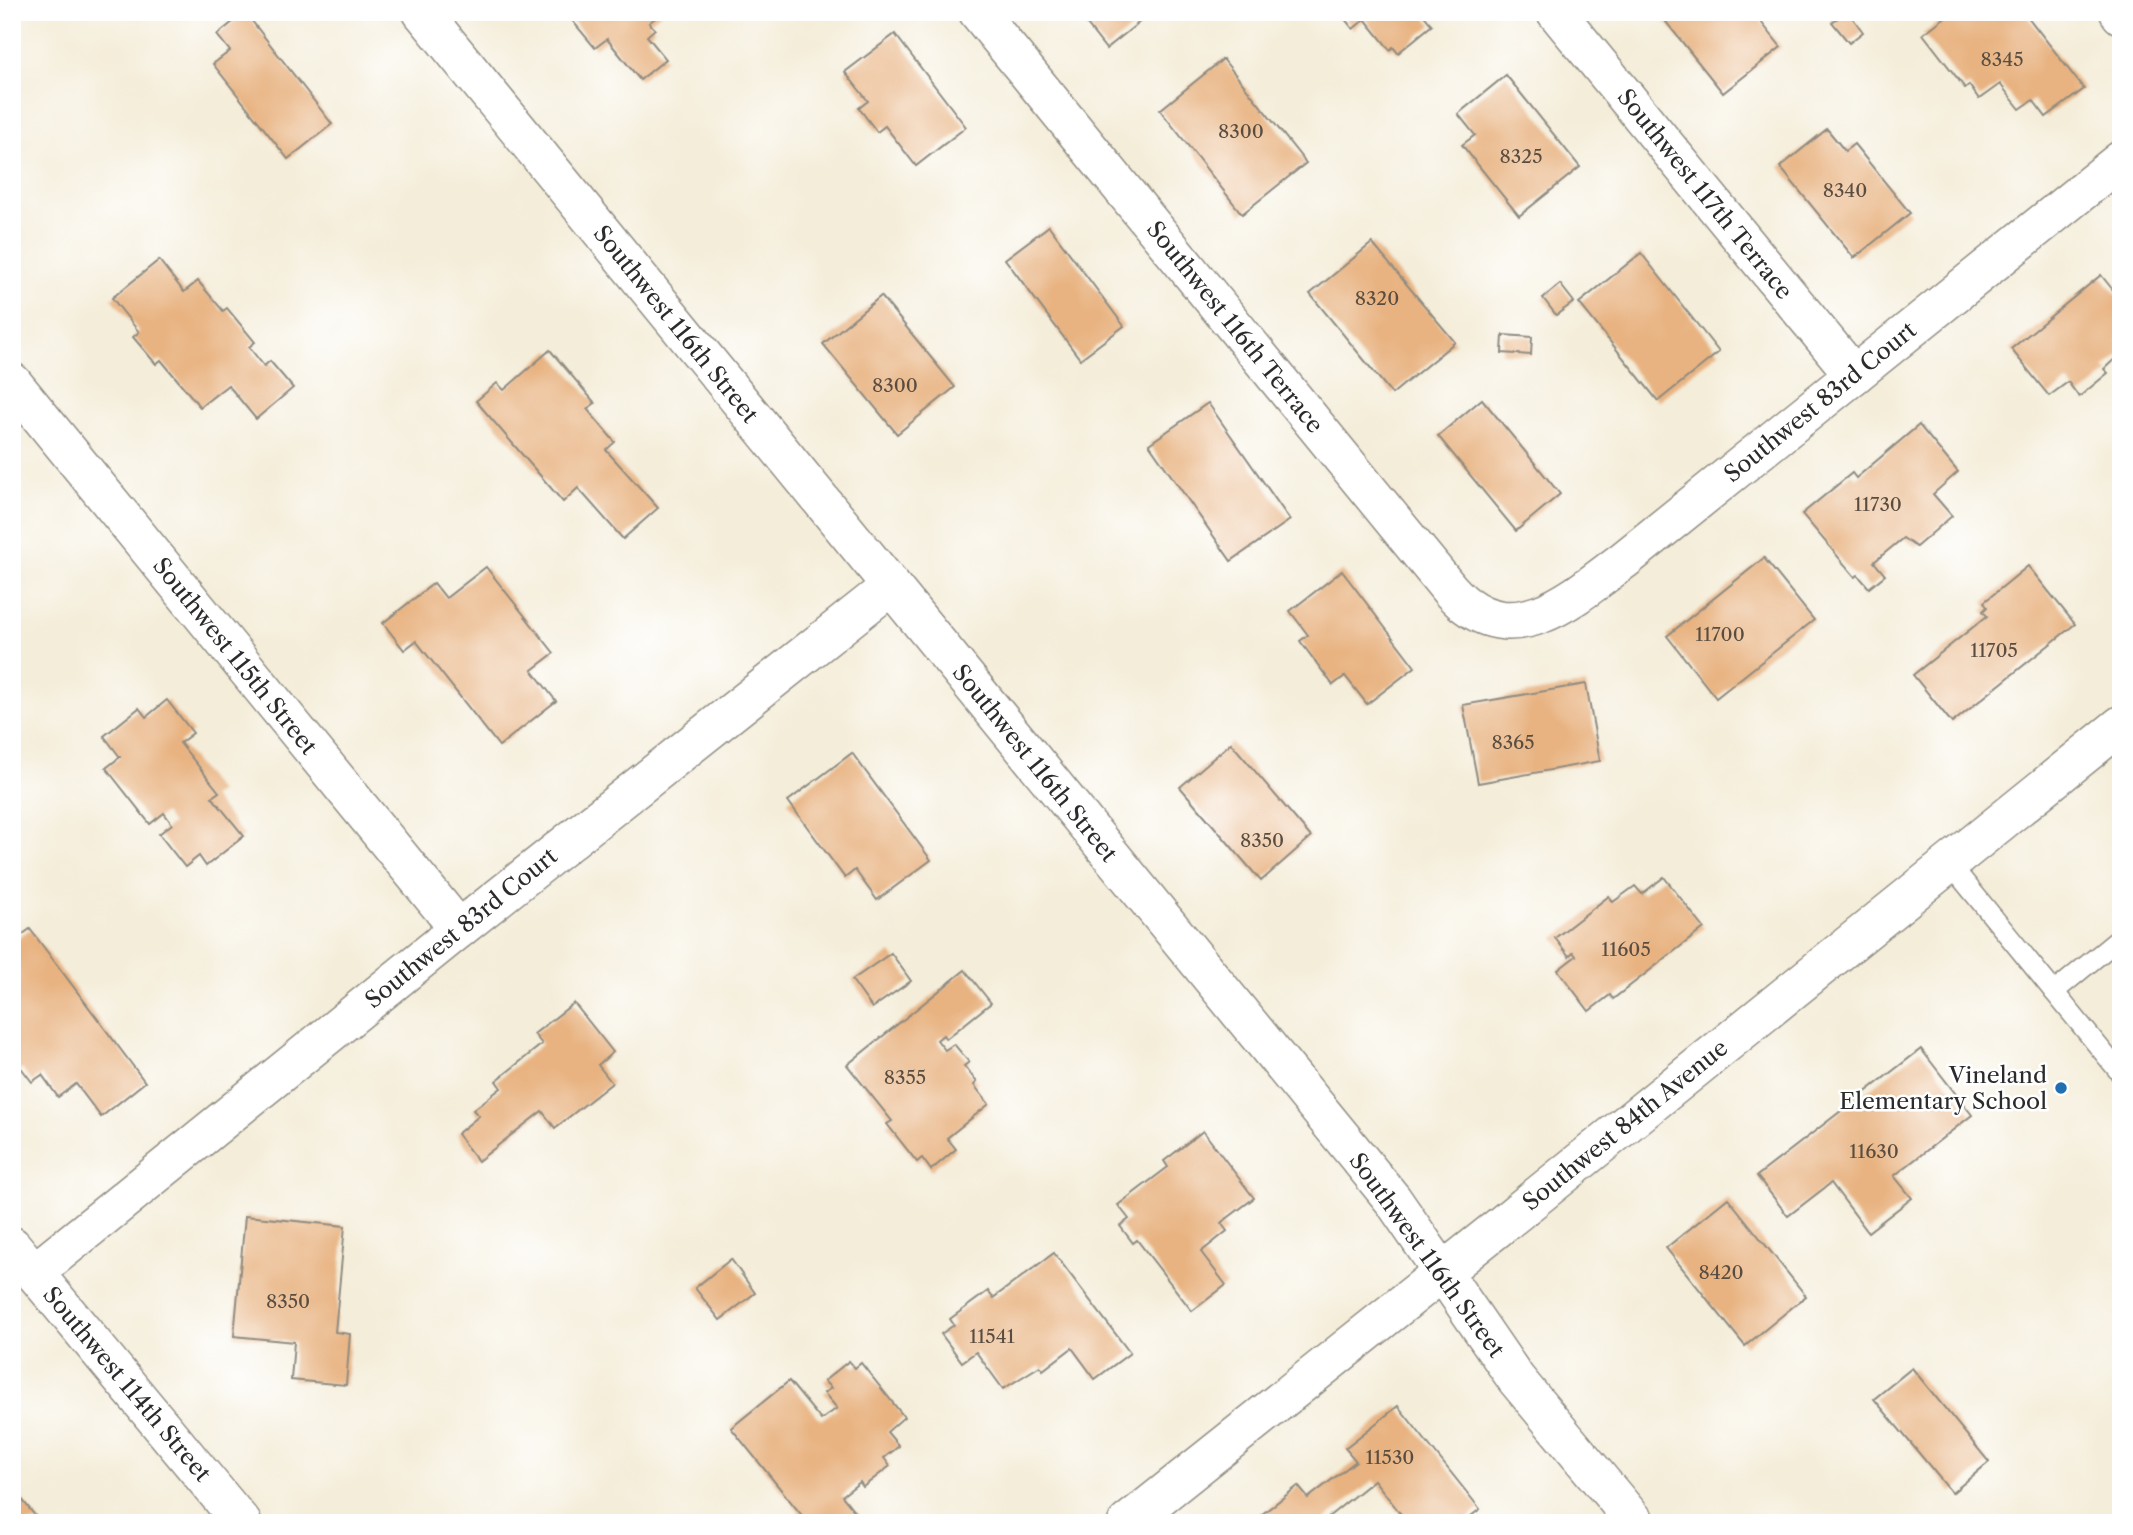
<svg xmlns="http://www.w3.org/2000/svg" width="2133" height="1535" viewBox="0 0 2133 1535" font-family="'Libre Caslon Text',serif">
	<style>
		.building { fill: #e8b381 }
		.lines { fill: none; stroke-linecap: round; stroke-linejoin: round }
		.lane-casing { stroke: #908c82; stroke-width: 22 }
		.street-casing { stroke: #908c82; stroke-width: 41 }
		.lane { stroke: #fff; stroke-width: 19 }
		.street { stroke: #fff; stroke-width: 38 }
		.poi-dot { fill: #1f6fb2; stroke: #fff; stroke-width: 2.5 }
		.labels { text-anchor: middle; stroke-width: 5; stroke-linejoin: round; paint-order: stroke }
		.number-label { font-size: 19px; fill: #5a4d40 }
		.street-label { font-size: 23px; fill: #2b2b2b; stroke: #fff }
		.poi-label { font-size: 23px; fill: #2b2b2b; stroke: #fff; text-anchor: end }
	</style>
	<rect width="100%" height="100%" fill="#fff"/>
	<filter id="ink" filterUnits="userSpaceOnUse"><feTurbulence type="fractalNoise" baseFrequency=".0143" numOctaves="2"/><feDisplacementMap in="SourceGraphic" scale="14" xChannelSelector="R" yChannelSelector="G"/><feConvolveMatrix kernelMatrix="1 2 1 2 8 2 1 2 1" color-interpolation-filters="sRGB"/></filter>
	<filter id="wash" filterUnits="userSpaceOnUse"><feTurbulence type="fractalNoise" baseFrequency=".00686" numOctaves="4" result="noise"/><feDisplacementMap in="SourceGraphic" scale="28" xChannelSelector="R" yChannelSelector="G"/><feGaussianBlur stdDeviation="1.57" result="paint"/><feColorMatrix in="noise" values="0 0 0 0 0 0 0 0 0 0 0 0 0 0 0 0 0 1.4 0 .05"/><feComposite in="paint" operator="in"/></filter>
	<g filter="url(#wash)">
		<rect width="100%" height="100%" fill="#f4edd9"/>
		<g id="blocks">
			<!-- building -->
			<g class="building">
				<polygon points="245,12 332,124 288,159 213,64 230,51 217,35"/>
				<polygon points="565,12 662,12 649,23 655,29 647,36 666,59 640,80 607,39 595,48"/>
				<polygon points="1077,12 1152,12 1106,49"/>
				<polygon points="1339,12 1421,12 1432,25 1398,53 1393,47 1390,50 1365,19 1353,29"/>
				<polygon points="1658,12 1753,12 1781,47 1723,93"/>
				<polygon points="1846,12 1848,12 1863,32 1849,43 1832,22"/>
				<polygon points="1952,12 2024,12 2084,89 2046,117 2033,100 2020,109 2000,84 1979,99 1969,85 1965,88 1923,34"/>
				<polygon points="895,34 966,127 916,166 885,126 877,132 859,108 868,101 845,72"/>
				<polygon points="1223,59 1306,163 1242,214 1160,110"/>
				<polygon points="1506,75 1580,167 1519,216 1462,145 1475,135 1458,114"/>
				<polygon points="1827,129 1845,151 1854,144 1910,213 1854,258 1780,167"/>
				<polygon points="1049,226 1124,326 1080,359 1005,259"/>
				<polygon points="1372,243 1455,342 1392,394 1310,294"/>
				<polygon points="1641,253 1719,352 1658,401 1579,303"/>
				<polygon points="159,260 184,292 198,281 223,311 227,308 255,342 249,347 264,366 270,361 293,388 256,419 228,385 200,407 161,360 156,364 133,337 139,332 112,298"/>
				<polygon points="2101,275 2121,300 2121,337 2117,340 2121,345 2121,353 2104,369 2108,373 2079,397 2068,382 2049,396 2011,349"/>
				<polygon points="1560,284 1574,302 1556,315 1543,298"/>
				<polygon points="881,296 955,387 897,434 823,344"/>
				<polygon points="1503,335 1532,337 1531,355 1502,353"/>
				<polygon points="550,350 595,403 587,409 615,442 606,450 658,508 623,539 578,488 563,502 476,401 497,383 504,390"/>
				<polygon points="1482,399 1560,494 1516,531 1438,436"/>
				<polygon points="1208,403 1290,520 1231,561 1149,444"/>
				<polygon points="1919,425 1958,472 1933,494 1952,516 1916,547 1903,538 1874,562 1885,575 1869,588 1858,575 1855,577 1802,514 1852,473 1856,478"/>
				<polygon points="1764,558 1814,620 1716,698 1667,636"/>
				<polygon points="2028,566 2075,624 1952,723 1913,675 1987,616 1983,611 1987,607 1984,602"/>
				<polygon points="486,567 554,653 532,670 556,701 499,746 416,641 404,650 383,623 434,583 446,598"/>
				<polygon points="1342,571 1415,667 1367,704 1345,676 1333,685 1300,641 1308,635 1290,611"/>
				<polygon points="1586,684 1600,761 1478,783 1463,705"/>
				<polygon points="167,700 193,733 180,743 219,792 212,797 244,836 206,866 199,856 185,867 159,834 172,824 164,813 150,824 106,768 120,757 104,736 139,708 146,717"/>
				<polygon points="1231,743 1311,837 1261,881 1180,787"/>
				<polygon points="852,753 931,860 877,900 855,870 845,878 788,801"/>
				<polygon points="1664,877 1704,928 1613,999 1610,995 1589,1011 1558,970 1576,956 1573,952 1569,956 1555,938 1609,896 1613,902 1635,886 1642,894"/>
				<polygon points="30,929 145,1082 101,1117 76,1084 58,1097 42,1075 32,1082 22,1069 17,1072 12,1067 12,942"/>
				<polygon points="891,953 911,981 872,1008 852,980"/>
				<polygon points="965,970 991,1003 946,1039 943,1035 937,1040 945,1050 954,1044 969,1062 964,1066 977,1082 974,1085 989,1104 947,1138 956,1149 931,1170 922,1158 917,1162 887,1124 892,1121 847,1065"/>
				<polygon points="574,1003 613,1052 598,1065 612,1083 555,1128 542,1111 478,1161 457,1134 479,1116 473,1110 501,1088 496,1081 542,1044 534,1034"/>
				<polygon points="1921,1049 1972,1115 1894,1176 1912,1198 1868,1232 1831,1183 1788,1216 1757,1176"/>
				<polygon points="1203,1131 1254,1198 1221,1223 1227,1231 1201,1252 1226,1285 1192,1311 1137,1240 1133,1243 1120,1226 1129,1219 1118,1205 1168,1167 1164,1161"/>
				<polygon points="1728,1198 1806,1296 1745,1346 1666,1248"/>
				<polygon points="245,1216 345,1226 335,1332 350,1334 346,1385 291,1380 294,1342 234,1336"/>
				<polygon points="1054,1253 1130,1353 1095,1379 1072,1348 1043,1370 1040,1366 1003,1389 976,1352 962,1362 941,1334 954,1325 950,1319 988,1291 993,1298"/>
				<polygon points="731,1259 755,1293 720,1320 695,1288"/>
				<polygon points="849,1361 855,1368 861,1363 904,1417 887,1432 899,1446 884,1458 890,1466 863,1487 860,1482 842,1496 864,1523 808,1523 731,1428 789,1381 821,1420 837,1408 824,1393 831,1388 824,1381"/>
				<polygon points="1912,1368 1989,1462 1952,1493 1874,1399"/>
				<polygon points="1398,1406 1480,1509 1462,1523 1408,1523 1374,1480 1322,1522 1323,1523 1259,1523 1256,1519 1298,1486 1308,1498 1356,1461 1345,1448"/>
				<polygon points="12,1487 41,1523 12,1523"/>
			</g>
		</g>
	</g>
	<g filter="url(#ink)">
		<use href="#blocks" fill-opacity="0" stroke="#908c82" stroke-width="2"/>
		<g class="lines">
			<defs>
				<g id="lane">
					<polyline points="1949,863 2121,1074"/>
					<polyline points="2054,992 2121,937"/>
				</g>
				<g id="street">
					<polyline points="422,12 1393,1200 1516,1379 1636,1523"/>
					<path d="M978,12L1450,590C1455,595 1460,601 1466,605C1522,647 1579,593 1624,560L2121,160"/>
					<polyline points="1556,12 1854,375"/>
					<polyline points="2119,12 2121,15"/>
					<polyline points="12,382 459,929"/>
					<polyline points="12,1246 242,1523"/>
					<polyline points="34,1273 459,929 891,586"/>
					<polyline points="1127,1523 1499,1227 2121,725"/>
				</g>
			</defs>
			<!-- lane casing -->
			<use href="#lane" class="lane-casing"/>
			<!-- street casing -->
			<use href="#street" class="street-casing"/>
			<!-- lane -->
			<use href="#lane" class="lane"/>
			<!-- street -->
			<use href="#street" class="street"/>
		</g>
	</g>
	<!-- markers -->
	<circle class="poi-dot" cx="2061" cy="1088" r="7"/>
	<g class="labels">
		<!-- number labels -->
		<g class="number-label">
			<text x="2002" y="66">8345</text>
			<text x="1241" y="138">8300</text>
			<text x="1521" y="163">8325</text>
			<text x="1845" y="197">8340</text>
			<text x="1377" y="305">8320</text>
			<text x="895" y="392">8300</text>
			<text x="1878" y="511">11730</text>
			<text x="1720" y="641">11700</text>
			<text x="1994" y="657">11705</text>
			<text x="1513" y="749">8365</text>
			<text x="1262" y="847">8350</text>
			<text x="1626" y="956">11605</text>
			<text x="905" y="1084">8355</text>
			<text x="1874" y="1158">11630</text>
			<text x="1721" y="1279">8420</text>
			<text x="288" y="1308">8350</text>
			<text x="992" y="1343">11541</text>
			<text x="1390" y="1464">11530</text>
		</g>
		<!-- street labels -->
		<g class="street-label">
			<text transform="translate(1705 194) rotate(51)" y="8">Southwest 117th Terrace</text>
			<text transform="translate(676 324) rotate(51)" y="8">Southwest 116th Street</text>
			<text transform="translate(1235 327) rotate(51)" y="8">Southwest 116th Terrace</text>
			<text transform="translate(1820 402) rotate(-39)" y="8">Southwest 83rd Court</text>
			<text transform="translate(235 656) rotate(51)" y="8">Southwest 115th Street</text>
			<text transform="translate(1035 763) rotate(51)" y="8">Southwest 116th Street</text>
			<text transform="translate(461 928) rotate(-39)" y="8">Southwest 83rd Court</text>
			<text transform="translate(1625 1125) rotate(-39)" y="8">Southwest 84th Avenue</text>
			<text transform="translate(1427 1255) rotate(54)" y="8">Southwest 116th Street</text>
			<text transform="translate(127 1384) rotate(50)" y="8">Southwest 114th Street</text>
		</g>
		<!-- poi labels -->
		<g class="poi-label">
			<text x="2047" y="1083">Vineland<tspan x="2047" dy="26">Elementary School</tspan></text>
		</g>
	</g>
	<!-- margin -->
	<rect width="2133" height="1535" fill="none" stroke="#fff" stroke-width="42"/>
</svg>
